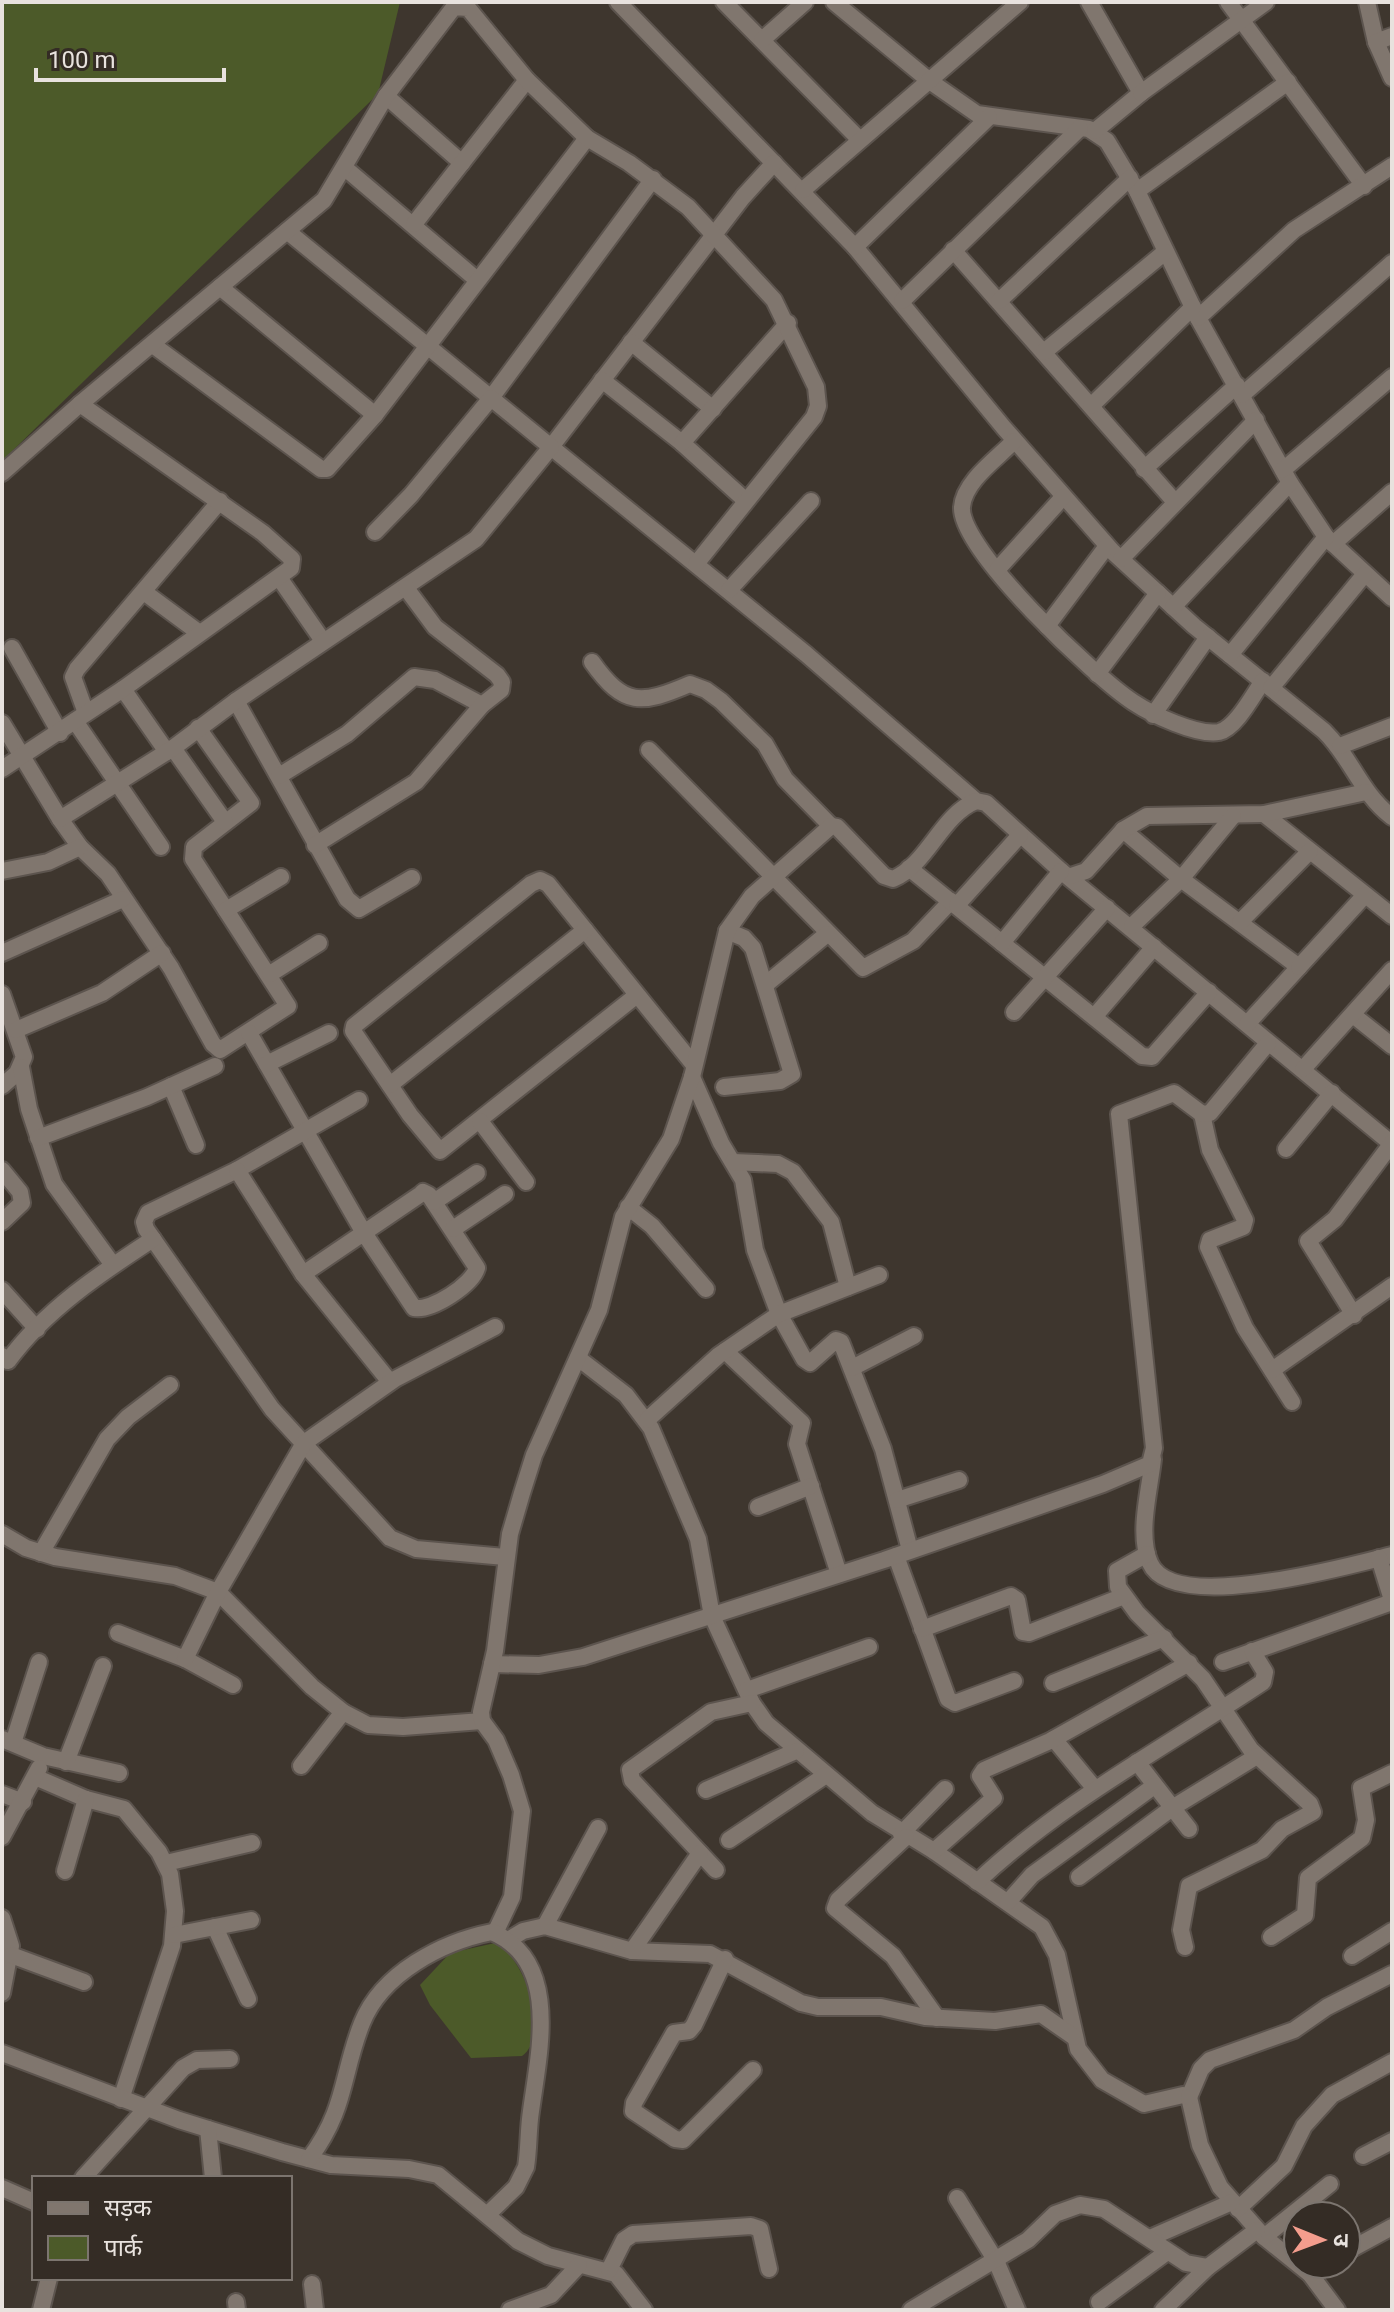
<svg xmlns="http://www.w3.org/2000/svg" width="1394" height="2312" viewBox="0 0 1394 2312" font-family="Roboto,'Noto Sans Devanagari',sans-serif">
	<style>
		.green { fill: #4c5a29 }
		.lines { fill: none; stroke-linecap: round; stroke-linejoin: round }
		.minor-casing { stroke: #5c544e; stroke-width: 20 }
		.minor { stroke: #80766e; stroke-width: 16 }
	</style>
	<rect width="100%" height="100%" fill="#3e362e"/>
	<!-- green -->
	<g class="green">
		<polygon points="2,2 400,2 378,94 2,461"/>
		<path d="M495,1943C526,1957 550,2037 522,2056L471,2058L430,2005L420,1985L450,1953Z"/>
	</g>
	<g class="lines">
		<defs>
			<g id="minor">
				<path d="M618,2L855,247L1004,428L1113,552L1194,626L1324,731C1351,757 1361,794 1392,817"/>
				<polyline points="724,2 860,140"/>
				<polyline points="834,2 931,82 977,114 1089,129 1107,141 1137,191 1198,318 1290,483 1326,537 1392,598"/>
				<polyline points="1089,2 1141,93 1095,131"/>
				<polyline points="1228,2 1364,186"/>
				<polyline points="1367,2 1376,42"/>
				<polyline points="1392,36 1376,42 1392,78"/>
				<polyline points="762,40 805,2"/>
				<polyline points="1141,93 1266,2"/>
				<polyline points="386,96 462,163"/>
				<polyline points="774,163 743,197 551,447 806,654 976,801 986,803 1061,871 1392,1144"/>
				<polyline points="345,168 476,279"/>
				<polyline points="803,190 1020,2"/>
				<polyline points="1137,191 1288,82"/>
				<polyline points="414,224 527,80"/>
				<polyline points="287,231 491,398 653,179"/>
				<polyline points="855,247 989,117"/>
				<polyline points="953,250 1175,502"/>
				<polyline points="220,287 375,415"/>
				<polyline points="902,301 1080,128"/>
				<polyline points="999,301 1130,178"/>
				<polyline points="1198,318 1294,230 1392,166"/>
				<polyline points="631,342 713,409"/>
				<polyline points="153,345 321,469 327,469 375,415 587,138"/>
				<polyline points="1044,352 1165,252"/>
				<polyline points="602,380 682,443 745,500"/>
				<polyline points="1242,395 1392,263"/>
				<polyline points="1091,406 1193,307"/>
				<path d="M1014,441C998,458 964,481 962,507C959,549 1096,678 1133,702C1151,714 1197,736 1219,732C1236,728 1253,695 1263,681"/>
				<polyline points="682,443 788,323"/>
				<polyline points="1144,469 1237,385"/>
				<polyline points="1283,470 1392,377"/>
				<polyline points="2,473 80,404"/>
				<polyline points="1333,544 1392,492"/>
				<polyline points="1121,559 1256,420"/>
				<polyline points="997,570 1063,497"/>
				<polyline points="280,579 323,641"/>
				<polyline points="729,590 811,501"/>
				<polyline points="144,592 198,632"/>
				<polyline points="1173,607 1290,483"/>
				<polyline points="1047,626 1107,546"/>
				<polyline points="12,648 60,733"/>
				<polyline points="1230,655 1326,537"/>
				<path d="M592,662C624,707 641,705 690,684L706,690L721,701L765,744L785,779L831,826"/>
				<polyline points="1097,674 1158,593"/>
				<polyline points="1271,688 1364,575"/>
				<polyline points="123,689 167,752"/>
				<polyline points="236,701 347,899 359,909 412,878"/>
				<polyline points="86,713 73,677 77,669 220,501"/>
				<polyline points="1153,715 1208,637"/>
				<polyline points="75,721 161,847"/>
				<polyline points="2,723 60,819 80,847 108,874 171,968 213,1044 220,1050 288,1006 193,859 194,847 251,803 198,728"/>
				<polyline points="1340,746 1392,726"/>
				<polyline points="173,748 225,822"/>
				<polyline points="649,750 863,968 913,941 951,901"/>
				<polyline points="2,769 123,689 291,568 292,559 263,533 80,404 324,200 386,96 454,7 468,8 527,80 587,138 629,163 688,207 774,300 816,387 818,406 814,417 696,564"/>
				<polyline points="279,776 347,734 414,677 435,680 482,705"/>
				<polyline points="1264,814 1392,916"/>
				<polyline points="60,819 173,748 236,701 476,539 551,447 491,398 411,495 375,532"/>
				<polyline points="1123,830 1181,879 1299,967 1247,1024"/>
				<polyline points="315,845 416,782 482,705 501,690 502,682 497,675 435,627 406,588"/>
				<polyline points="909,868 1142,1056 1152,1057 1209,992"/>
				<polyline points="2,871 48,862 80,847"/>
				<polyline points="1071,876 1086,871 1123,830 1147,816 1264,814 1366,792"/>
				<polyline points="957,905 1020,835"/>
				<polyline points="226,910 281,877"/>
				<polyline points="1240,922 1310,851"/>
				<polyline points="1132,926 1181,879 1233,816"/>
				<polyline points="1002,943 1061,871"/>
				<polyline points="2,953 123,899"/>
				<polyline points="1299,967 1365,895"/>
				<polyline points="270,974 319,943"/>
				<polyline points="765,985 827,934"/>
				<polyline points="2,994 24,1057 17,1073 2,1086"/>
				<polyline points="637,995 440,1151 410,1115 353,1031 354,1026 531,884 540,880 548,884 694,1065"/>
				<polyline points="1014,1012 1107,908"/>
				<polyline points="1353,1015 1392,1046"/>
				<polyline points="1094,1017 1154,947"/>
				<polyline points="16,1030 102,993 162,953"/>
				<path d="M249,1033L364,1233L414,1308C432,1311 472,1285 477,1268L429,1195L423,1192L421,1194L303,1274"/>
				<polyline points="267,1064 329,1033"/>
				<polyline points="21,1067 29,1109 54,1184 113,1265"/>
				<polyline points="1303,1069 1392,970"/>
				<polyline points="692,1077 721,1143 743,1180 755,1250 779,1314 804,1359 810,1363 836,1340 841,1342 883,1449 910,1550"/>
				<polyline points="390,1085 585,930"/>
				<polyline points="171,1086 196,1145"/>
				<polyline points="724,1087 780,1081 792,1074 753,948 744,938 727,931"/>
				<polyline points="359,1100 237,1170 148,1213 144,1222 146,1229 272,1409 390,1538 416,1549 505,1557"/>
				<polyline points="1202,1114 1210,1150 1245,1220 1243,1227 1210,1240 1208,1247 1245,1328 1292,1402"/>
				<polyline points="480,1121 526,1182"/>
				<polyline points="38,1138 147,1097 215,1066"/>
				<polyline points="1286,1149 1332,1093"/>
				<polyline points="733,1162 778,1164 793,1172 831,1222 848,1287"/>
				<polyline points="2,1170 20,1192 22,1203 2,1222"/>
				<polyline points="237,1170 303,1274 390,1382"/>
				<polyline points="434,1202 477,1173"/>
				<polyline points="628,1207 652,1226 706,1289"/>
				<polyline points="453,1229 505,1194"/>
				<polyline points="2,1290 37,1329"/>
				<polyline points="1354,1315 1308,1241 1335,1219 1392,1143"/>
				<polyline points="725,1351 802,1423 797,1444 839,1574"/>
				<path d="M2,1356L8,1361C45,1310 101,1273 153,1239"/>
				<polyline points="578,1358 626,1395 651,1428 698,1539 712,1616 752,1703 766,1723 872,1813 934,1851 1042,1927 1057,1955 1078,2049 1102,2080 1144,2104 1183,2095 1189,2097 1200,2145 1220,2187 1264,2237 1310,2274 1337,2310"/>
				<polyline points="852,1368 914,1336"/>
				<polyline points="1272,1370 1392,1286"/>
				<polyline points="647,1420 719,1355 779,1314 879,1275"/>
				<path d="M1153,1459C1150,1489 1137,1534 1150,1563C1173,1615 1348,1566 1392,1555"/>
				<polyline points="897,1500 959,1480"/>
				<polyline points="758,1507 811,1486"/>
				<polyline points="2,1534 26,1548 55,1557 175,1576 218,1592 312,1687 343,1712 368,1725 403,1727 482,1721"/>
				<polyline points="41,1553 107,1439 128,1417 170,1385"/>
				<polyline points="1147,1554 1117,1571 1118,1587 1137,1613 1203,1679 1251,1750 1310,1804 1313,1812 1282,1829 1262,1850 1189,1886 1181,1930 1185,1947"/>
				<polyline points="896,1556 948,1699 955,1703 1014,1681"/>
				<polyline points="1379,1558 1392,1600"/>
				<polyline points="922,1629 1011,1596 1017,1600 1023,1632 1029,1633 1124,1596"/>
				<polyline points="118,1633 185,1659 233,1685"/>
				<polyline points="185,1659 218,1592 304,1443 395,1379 495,1327"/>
				<polyline points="1223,1662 1392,1602"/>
				<polyline points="492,1664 539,1665 583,1657 884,1560 1103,1484 1150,1464 1154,1448 1119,1114 1174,1093 1202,1114 1210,1113 1268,1043"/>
				<polyline points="1053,1683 1164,1638"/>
				<polyline points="747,1690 869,1647"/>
				<polyline points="2,1739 43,1756 119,1773"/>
				<polyline points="1054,1739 1095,1789"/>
				<polyline points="13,1743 39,1662"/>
				<polyline points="66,1762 103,1666"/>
				<polyline points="1137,1762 1189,1829"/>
				<polyline points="301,1766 343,1712"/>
				<polyline points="35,1777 86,1799 124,1809 159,1852 170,1874 175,1911 172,1946 121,2099"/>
				<polyline points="706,1790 796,1751"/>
				<polyline points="2,1794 23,1802"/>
				<polyline points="901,1834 945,1789"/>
				<polyline points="2,1837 39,1768"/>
				<polyline points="906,1837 838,1900 835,1908 893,1956 937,2018"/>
				<polyline points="729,1840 826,1775"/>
				<polyline points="934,1851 994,1798 980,1776 984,1770 1050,1741 1189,1663"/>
				<polyline points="166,1863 252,1843"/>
				<polyline points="716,1870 632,1780 630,1770 711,1712 752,1703"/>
				<polyline points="65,1871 86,1799"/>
				<polyline points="1079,1877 1172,1808 1257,1756"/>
				<path d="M977,1882C1063,1801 1166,1747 1263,1682L1265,1672L1252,1651"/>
				<polyline points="1008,1902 1032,1875 1154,1786"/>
				<polyline points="2,1918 11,1946 2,1993"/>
				<polyline points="545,1926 598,1828"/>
				<polyline points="215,1927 248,1999"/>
				<path d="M495,1933L512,1897L522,1811L511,1775L496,1740L482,1721L481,1712L495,1651L510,1534L522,1493L534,1455L599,1310L623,1217L671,1139L692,1077L727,931L752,896L831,826L837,827L884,876L893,879C928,864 941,815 976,801"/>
				<polyline points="174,1935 251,1920"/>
				<polyline points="1271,1937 1305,1915 1308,1878 1362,1838 1366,1820 1361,1788 1392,1773"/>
				<polyline points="510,1939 523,1931 545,1926 632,1951 710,1954 801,2003 818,2007 881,2007 925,2017 995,2021 1041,2014 1074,2037"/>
				<polyline points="632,1951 700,1853"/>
				<polyline points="11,1955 84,1982"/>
				<polyline points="1352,1956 1392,1931"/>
				<polyline points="725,1959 694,2025 689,2031 674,2033 634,2103 633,2111 675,2139 683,2140 753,2070"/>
				<polyline points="2,2053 179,2120 282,2152 331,2165 409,2169 438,2175 518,2241 548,2256 616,2274 644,2310"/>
				<polyline points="1189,2097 1201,2069 1210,2060 1294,2030 1327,2007 1392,1974"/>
				<polyline points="208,2129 213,2178"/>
				<polyline points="1363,2156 1392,2141"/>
				<path d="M309,2159C347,2108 341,2076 362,2023C382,1973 442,1942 492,1932C561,1961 539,2052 531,2111C528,2130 529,2149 526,2167L516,2187L487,2215"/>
				<polyline points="83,2178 183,2068 197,2060 230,2059"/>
				<polyline points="2,2188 34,2202"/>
				<polyline points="957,2198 996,2261 1017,2310"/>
				<polyline points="1238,2209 1284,2166 1304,2126 1332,2095 1392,2062"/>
				<polyline points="1264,2237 1330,2184"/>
				<polyline points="1150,2238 1232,2202"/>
				<polyline points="1346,2252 1392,2227"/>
				<polyline points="609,2270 624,2240 633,2234 751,2226 760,2229 769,2269"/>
				<polyline points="1310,2274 1326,2264"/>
				<polyline points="312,2284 315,2310"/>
				<polyline points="236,2302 237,2310"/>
				<polyline points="1099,2302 1167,2252"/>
				<polyline points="41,2310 49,2278"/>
				<polyline points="510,2310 551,2295 579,2265"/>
				<polyline points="911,2310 1028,2240 1055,2214 1080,2205 1104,2209 1186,2263 1208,2267"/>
				<polyline points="1163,2310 1208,2267 1257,2230"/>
			</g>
		</defs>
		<!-- minor casing -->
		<use href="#minor" class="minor-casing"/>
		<!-- minor -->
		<use href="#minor" class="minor"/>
	</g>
	<!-- border -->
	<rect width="1394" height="2312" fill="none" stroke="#e8e2de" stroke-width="8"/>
	<!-- legend -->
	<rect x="32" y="2176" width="260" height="104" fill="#342c25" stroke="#7c756f" stroke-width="2"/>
	<rect x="48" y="2202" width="40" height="12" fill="#80766e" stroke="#7c756f" stroke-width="2"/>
	<text x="104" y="2216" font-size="24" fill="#e8e2de">सड़क</text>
	<rect x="48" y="2236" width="40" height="24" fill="#4c5a29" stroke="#7c756f" stroke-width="2"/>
	<text x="104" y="2256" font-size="24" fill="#e8e2de">पार्क</text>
	<!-- north arrow -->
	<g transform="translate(1322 2240) rotate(91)"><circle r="38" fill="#342c25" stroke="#7c756f" stroke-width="2"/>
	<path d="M0-6L14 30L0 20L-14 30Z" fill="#f49d8d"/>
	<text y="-12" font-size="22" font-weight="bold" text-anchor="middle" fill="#e8e2de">उ</text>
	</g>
	<!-- scale -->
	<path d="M36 68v12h188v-12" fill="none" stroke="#e8e2de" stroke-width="4"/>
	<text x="48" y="68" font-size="24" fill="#e8e2de" stroke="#342c25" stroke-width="6" paint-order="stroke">100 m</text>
</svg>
